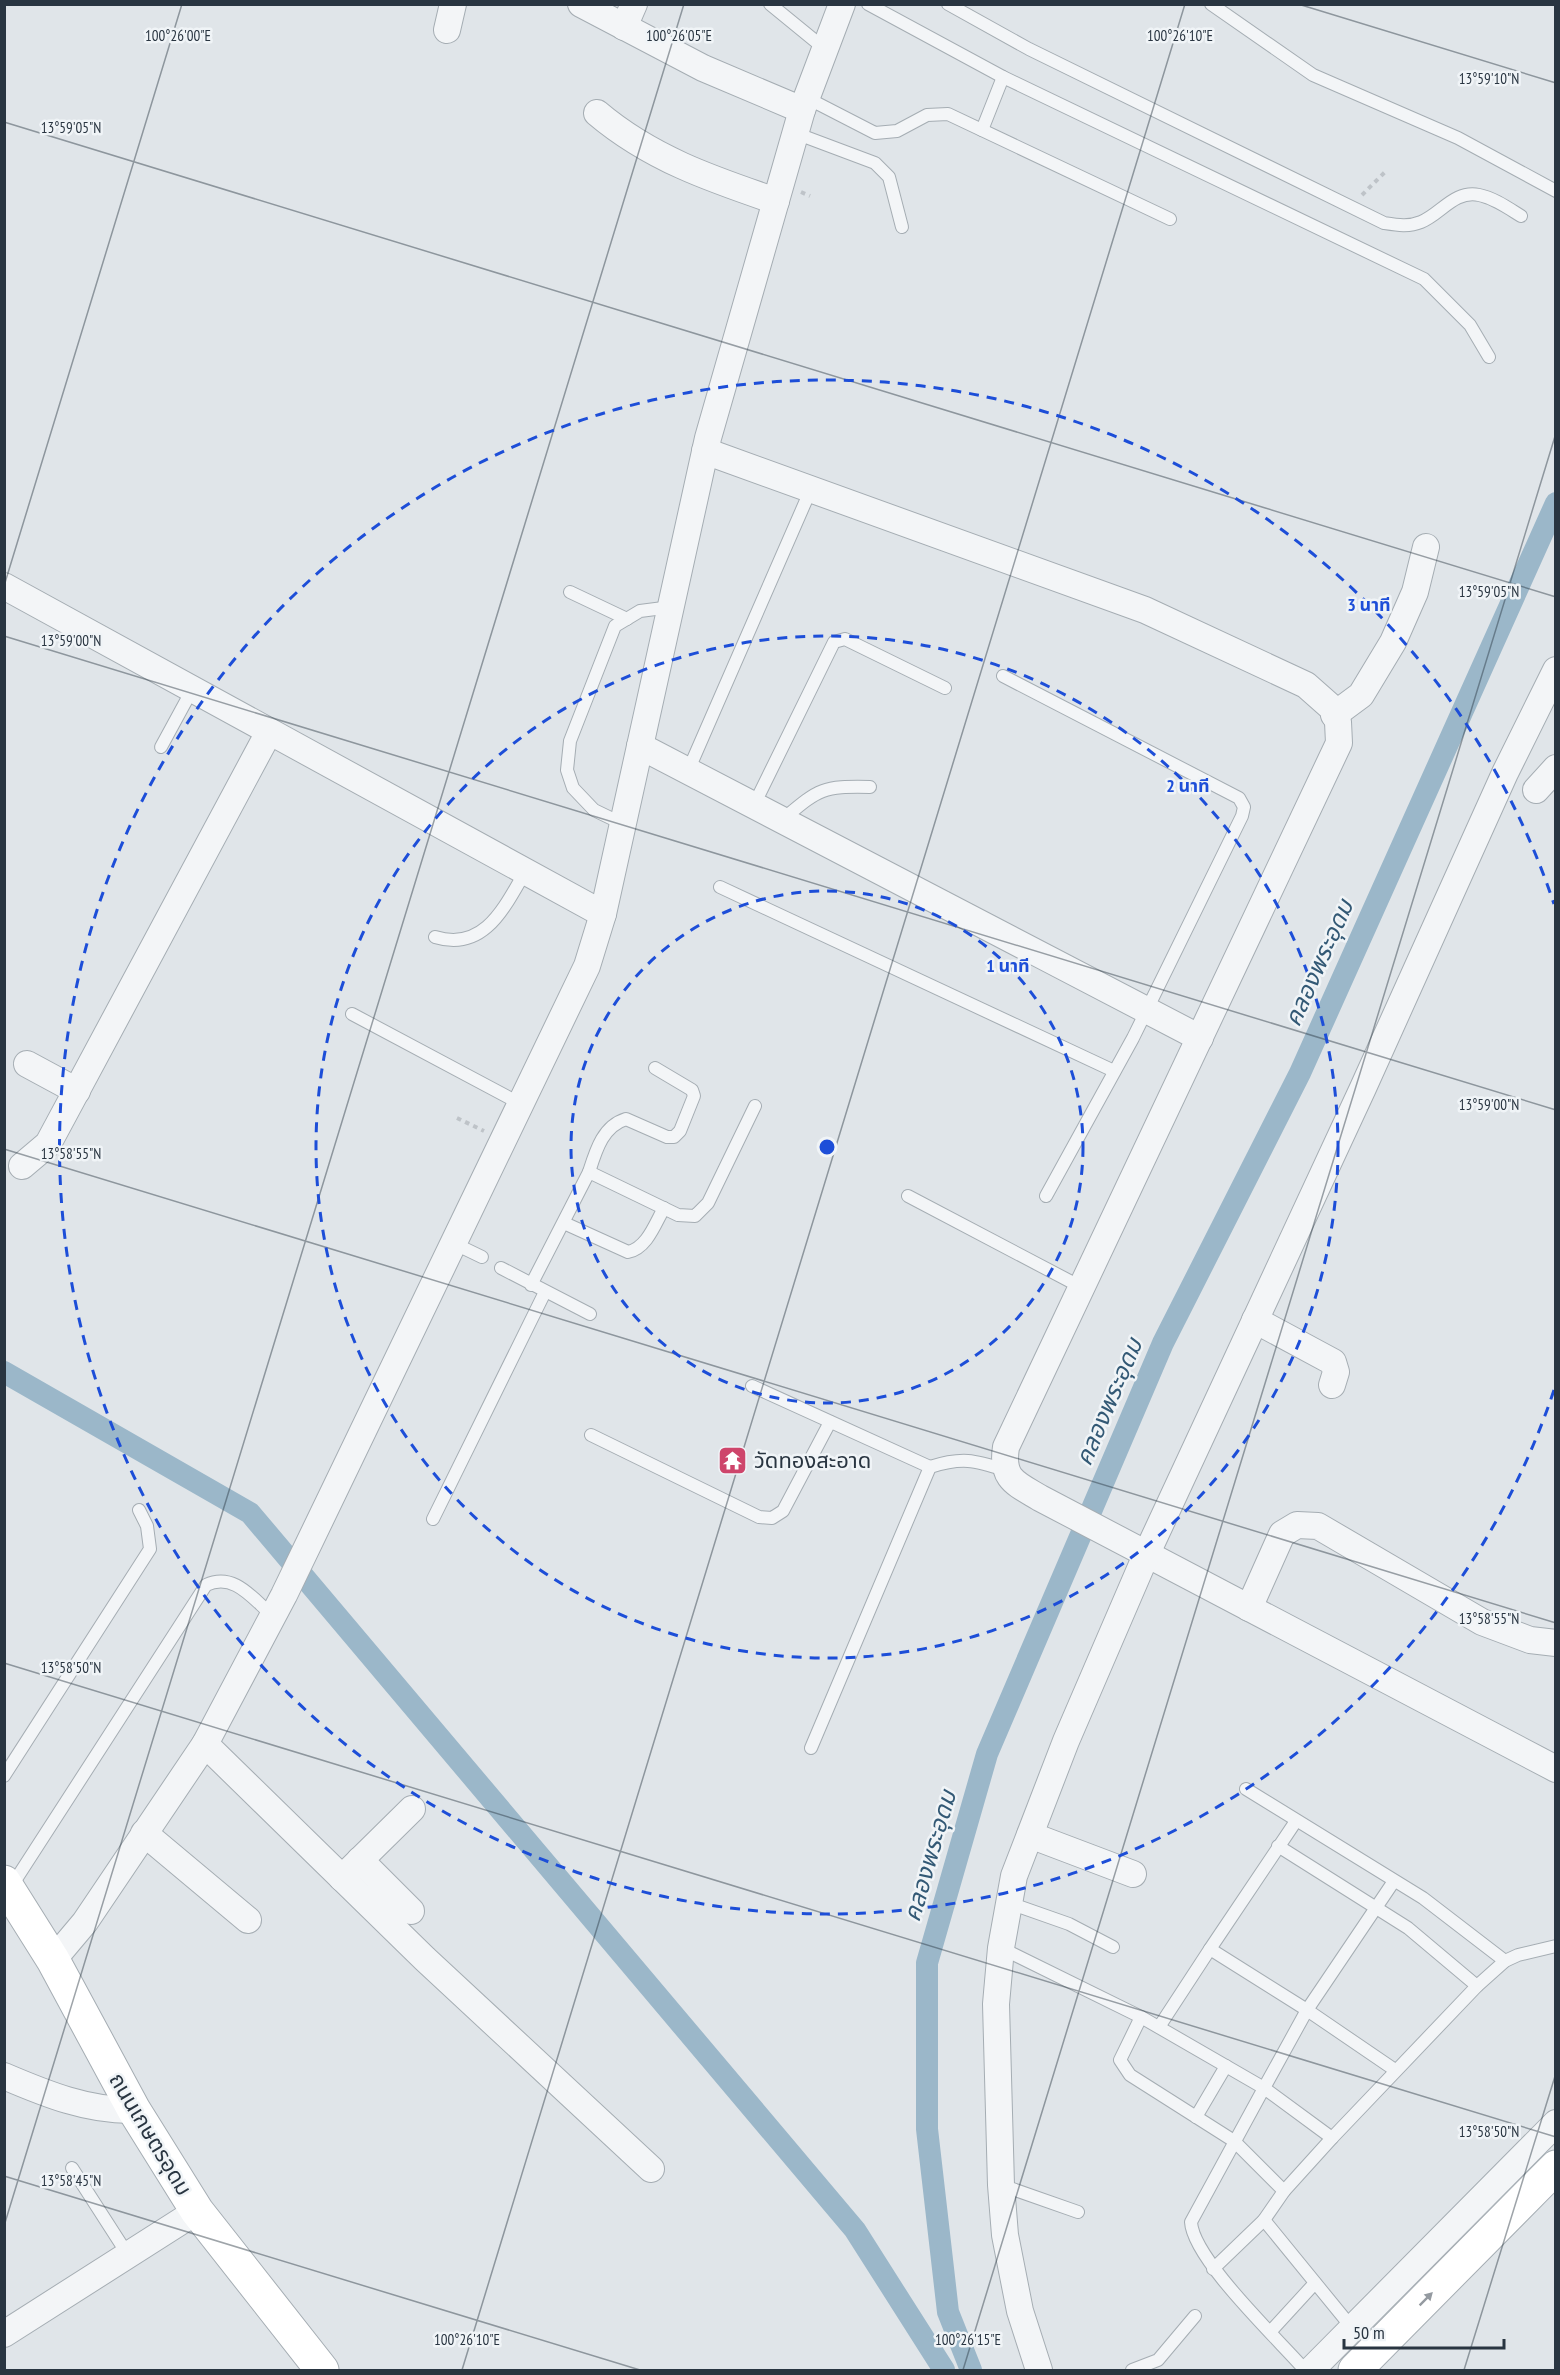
<svg xmlns="http://www.w3.org/2000/svg" width="1560" height="2375" viewBox="0 0 1560 2375" font-family="'PT Sans Narrow','Noto Sans Thai',sans-serif">
	<style>
		.lines { fill: none; stroke-linecap: round; stroke-linejoin: round }
		.canal { stroke: #9bb7c9; stroke-width: 22 }
		.lane-casing { stroke: #a5adb3; stroke-width: 14 }
		.street-casing { stroke: #a5adb3; stroke-width: 28 }
		.secondary-casing { stroke: #a5adb3; stroke-width: 35 }
		.path { stroke: #bec3c8; stroke-width: 4; stroke-dasharray: 4.5 4.5; stroke-linecap: butt }
		.lane { stroke: #f3f5f7; stroke-width: 12 }
		.street { stroke: #f3f5f7; stroke-width: 26 }
		.secondary { stroke: #fff; stroke-width: 33 }
		.oneway { fill: #949aa0 }
		.ticks { fill: none; stroke: #293541; stroke-width: 1.5; stroke-opacity: 0.45 }
		.ring { fill: none; stroke: #1d4ed8; stroke-width: 3; stroke-dasharray: 10 8 }
		.labels { text-anchor: middle; stroke-width: 5; stroke-linejoin: round; paint-order: stroke }
		.poi-label { font-size: 22px; fill: #293541; stroke: #f0f4f7; text-anchor: start }
		.street-label { font-size: 22px; fill: #293541; stroke: #f0f4f7 }
		.water-label { font-size: 24px; font-style: italic; fill: #335975; stroke: #f0f4f7 }
		.ticks-label { font-size: 15px; text-anchor: middle; fill: #293541; stroke: #f0f4f7; stroke-width: 5; stroke-linejoin: round; paint-order: stroke }
		.centre { fill: #1d4ed8; stroke: #f0f4f7; stroke-width: 3 }
		.ring-label { font-size: 18px; text-anchor: middle; font-weight: bold; fill: #1d4ed8; stroke: #f0f4f7; stroke-width: 5; stroke-linejoin: round; paint-order: stroke }
	</style>
	<rect width="100%" height="100%" fill="#e0e5e9"/>
	<g class="lines">
		<!-- canal -->
		<g class="canal">
			<polyline points="4,1372 250,1513 855,2230 944,2370"/>
			<polyline points="971,2370 948,2312 927,2129 927,1963 987,1754 1163,1343 1300,1073 1556,503"/>
		</g>
		<defs>
			<g id="lane">
				<polyline points="770,4 825,49"/>
				<polyline points="868,4 1003,77 1424,279 1470,325 1489,357"/>
				<path d="M948,4L1029,49L1384,223C1397,225 1409,227 1421,222C1441,214 1454,190 1479,195C1494,198 1508,208 1521,216"/>
				<polyline points="1211,4 1313,75 1458,138 1556,191"/>
				<polyline points="807,98 875,133 897,131 927,115 948,114 1170,219"/>
				<polyline points="982,130 1003,77"/>
				<polyline points="795,133 875,163 889,177 902,227"/>
				<polyline points="570,592 627,619"/>
				<polyline points="1003,676 1239,798 1244,807 1242,816 1133,1038 1046,1196"/>
				<polyline points="161,747 192,690"/>
				<polyline points="688,771 811,489"/>
				<polyline points="754,805 834,642 845,639 945,688"/>
				<path d="M782,820C819,789 821,786 870,787"/>
				<polyline points="623,824 594,810 573,788 567,770 570,741 615,626 640,611 671,607"/>
				<polyline points="720,887 1114,1071"/>
				<path d="M435,937C484,952 504,908 525,872"/>
				<polyline points="352,1014 521,1104"/>
				<path d="M589,1172C596,1150 603,1126 626,1119L667,1137H674L680,1131L694,1096L692,1090L655,1068"/>
				<polyline points="908,1196 1081,1287"/>
				<path d="M564,1223L628,1252C647,1248 655,1224 664,1208"/>
				<polyline points="453,1243 482,1257"/>
				<polyline points="501,1268 590,1314"/>
				<polyline points="531,1285 589,1172 678,1215 695,1216 708,1203 755,1106"/>
				<polyline points="752,1386 930,1467"/>
				<polyline points="591,1435 759,1517 772,1518 783,1511 830,1422"/>
				<polyline points="433,1519 545,1292"/>
				<path d="M811,1748L930,1467C962,1457 974,1460 1005,1470"/>
				<polyline points="4,1776 150,1549 147,1526 139,1510"/>
				<polyline points="1246,1789 1423,1898 1505,1961"/>
				<polyline points="1296,1821 1210,1949 1307,2010 1395,2070"/>
				<polyline points="1278,1846 1408,1928 1477,1986"/>
				<path d="M11,1887L206,1585C234,1572 252,1598 272,1615"/>
				<polyline points="1009,1903 1069,1924 1113,1947"/>
				<polyline points="1001,1948 1141,2017 1264,2088 1307,2010 1394,1881"/>
				<polyline points="1141,2017 1120,2060 1130,2075 1234,2141 1284,2191"/>
				<polyline points="1159,2027 1210,1949"/>
				<polyline points="1196,2117 1226,2066"/>
				<polyline points="72,2168 128,2255"/>
				<polyline points="1001,2185 1078,2212"/>
				<polyline points="1264,2220 1353,2329"/>
				<polyline points="1213,2269 1264,2220 1284,2191 1332,2138 1477,1986 1505,1961 1518,1955 1556,1946"/>
				<polyline points="1271,2331 1315,2283"/>
				<polyline points="1132,2370 1158,2360 1195,2316"/>
				<path d="M1305,2370C1278,2339 1193,2259 1191,2222L1264,2088L1332,2138"/>
			</g>
			<g id="street">
				<polyline points="581,4 703,68 802,110"/>
				<polyline points="624,27 634,4"/>
				<polyline points="447,30 453,4"/>
				<path d="M597,113C650,158 711,179 776,201"/>
				<path d="M705,451L1145,610L1306,685L1332,708L1338,722L1339,743L1006,1447C1001,1479 1015,1483 1040,1498L1556,1769"/>
				<polyline points="4,586 603,914"/>
				<polyline points="1334,715 1361,695 1393,642 1415,592 1426,547"/>
				<polyline points="640,746 1200,1038"/>
				<polyline points="1536,790 1556,768"/>
				<polyline points="27,1064 77,1091"/>
				<polyline points="22,1166 48,1144 269,732"/>
				<polyline points="1255,1320 1333,1362 1336,1372 1332,1385"/>
				<polyline points="1249,1608 1282,1534 1297,1525 1318,1526 1482,1622 1530,1640 1556,1643"/>
				<polyline points="205,1744 425,1959 651,2169"/>
				<polyline points="144,1833 248,1920"/>
				<polyline points="1030,1835 1133,1874"/>
				<polyline points="360,1860 411,1911"/>
				<polyline points="342,1878 412,1809"/>
				<polyline points="53,1960 85,1922 205,1744 284,1595 587,966 603,914 708,438 802,110 842,4"/>
				<path d="M4,2076C46,2094 88,2111 134,2110"/>
				<polyline points="4,2334 197,2211"/>
				<polyline points="1039,2370 1020,2311 1005,2235 1001,2185 996,2004 1001,1948 1014,1876 1066,1741 1147,1553 1363,1088 1505,773 1556,670"/>
				<polyline points="1311,2370 1556,2123"/>
			</g>
			<g id="secondary">
				<polyline points="4,1882 53,1960 134,2110 197,2211 322,2370"/>
				<polyline points="1355,2370 1556,2167"/>
			</g>
		</defs>
		<!-- lane casing -->
		<use href="#lane" class="lane-casing"/>
		<!-- street casing -->
		<use href="#street" class="street-casing"/>
		<!-- secondary casing -->
		<use href="#secondary" class="secondary-casing"/>
		<!-- path -->
		<g class="path">
			<polyline points="801,192 810,196"/>
			<polyline points="1362,195 1386,171"/>
			<polyline points="457,1118 484,1131"/>
		</g>
		<!-- lane -->
		<use href="#lane" class="lane"/>
		<!-- street -->
		<use href="#street" class="street"/>
		<!-- secondary -->
		<use href="#secondary" class="secondary"/>
	</g>
	<!-- one-way arrows -->
	<defs><path id="oneway-solid" d="M-6-.8H1V-3.2L6.5 0L1 3.2V.8H-6Z" transform="scale(1.5)"/></defs>
	<use class="oneway" href="#oneway-solid" transform="translate(1426 2299) rotate(-45)"/>
	<!-- ticks -->
	<path class="ticks" d="M1298,4L1556,83M4,122L1556,597M4,586L182,4M4,636L1556,1110M4,1149L1556,1623M4,1663L1556,2137M4,2176L640,2370M4,2226L684,4M462,2370L1185,4M963,2370L1556,433M1464,2370L1556,2073"/>
	<!-- distance rings -->
	<g class="ring">
		<circle cx="827" cy="1147" r="256"/>
		<circle cx="827" cy="1147" r="511"/>
		<path d="M1554 1390A767 767 0 1 1 1554 904"/>
	</g>
	<!-- icons -->
	<defs>
		<symbol id="temple-square" viewBox="-11 -11 22 22"><rect x="-9" y="-9" width="18" height="18" rx="4" fill="#ce456b" stroke="#f0f4f7"/><path d="M0-6L5-2H3V0L6.5 2.5H4V6H1.5V3h-3V6H-4V2.5H-6.5L-3 0V-2H-5Z" fill="#fff"/></symbol>
	</defs>
	<g fill-rule="evenodd">
		<use href="#temple-square" x="716" y="1444" width="33" height="33"/>
	</g>
	<g class="labels">
		<!-- poi labels -->
		<g class="poi-label">
			<text x="754" y="1468">วัดทองสะอาด</text>
		</g>
		<!-- street labels -->
		<g class="street-label">
			<text transform="translate(151 2134) rotate(59)" y="8">ถนนเกษตรอุดม</text>
		</g>
		<!-- water labels -->
		<g class="water-label">
			<text transform="translate(1319 963) rotate(-66)" y="8">คลองพระอุดม</text>
			<text transform="translate(1109 1402) rotate(-67)" y="8">คลองพระอุดม</text>
			<text transform="translate(930 1856) rotate(-74)" y="8">คลองพระอุดม</text>
		</g>
	</g>
	<g class="ticks-label">
		<text x="178" y="41">100°26'00"E</text>
		<text x="679" y="41">100°26'05"E</text>
		<text x="1180" y="41">100°26'10"E</text>
		<text x="1489" y="84">13°59'10"N</text>
		<text x="71" y="133">13°59'05"N</text>
		<text x="1489" y="597">13°59'05"N</text>
		<text x="71" y="646">13°59'00"N</text>
		<text x="1489" y="1110">13°59'00"N</text>
		<text x="71" y="1159">13°58'55"N</text>
		<text x="1489" y="1624">13°58'55"N</text>
		<text x="71" y="1673">13°58'50"N</text>
		<text x="1489" y="2137">13°58'50"N</text>
		<text x="71" y="2186">13°58'45"N</text>
		<text x="467" y="2345">100°26'10"E</text>
		<text x="968" y="2345">100°26'15"E</text>
	</g>
	<circle cx="827" cy="1147" r="9" class="centre"/>
	<g class="ring-label">
		<text x="1369" y="611">3 นาที</text>
		<text x="1188" y="792">2 นาที</text>
		<text x="1008" y="972">1 นาที</text>
	</g>
	<!-- border -->
	<rect width="1560" height="2375" fill="none" stroke="#293541" stroke-width="12"/>
	<!-- scale -->
	<path d="M1344 2339v9h160v-9" fill="none" stroke="#293541" stroke-width="3"/>
	<text x="1353" y="2339" font-size="18" fill="#293541" stroke="#f0f4f7" stroke-width="4.5" paint-order="stroke">50 m</text>
</svg>
